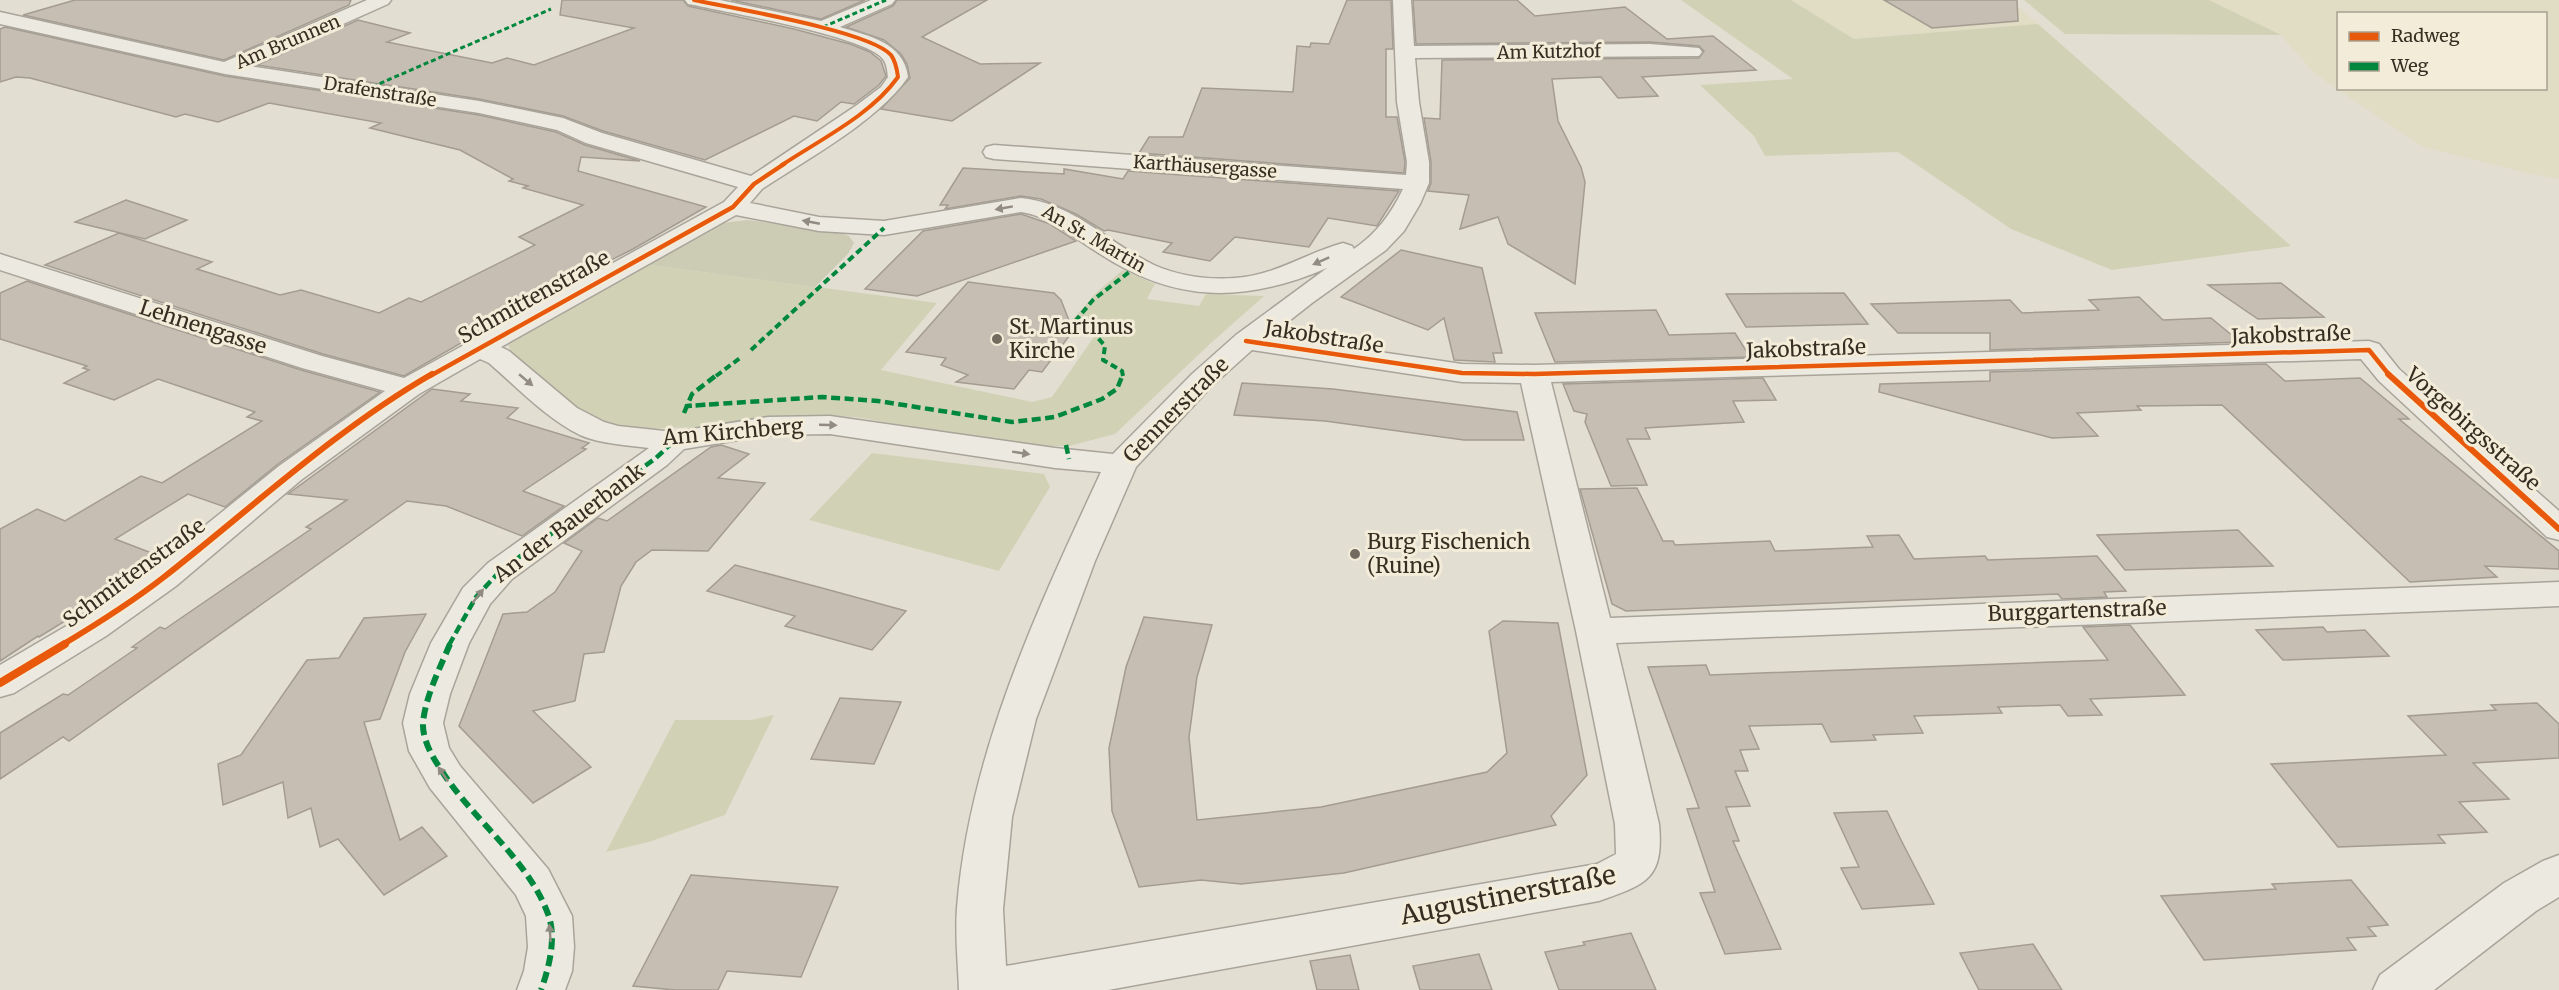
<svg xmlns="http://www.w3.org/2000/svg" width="2559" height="990" viewBox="0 0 2559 990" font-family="Merriweather,serif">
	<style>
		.farmland { fill: #e1dcc4; fill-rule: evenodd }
		.green { fill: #d1d2b5 }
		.cemetery { fill: #ccccb4 }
		.building { fill: #c7beb3; stroke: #a49b91; stroke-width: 1.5 }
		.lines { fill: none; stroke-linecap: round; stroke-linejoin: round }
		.minor-casing { stroke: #a9a49a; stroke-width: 3 }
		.minor { fill: #ece9e1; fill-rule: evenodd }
		.quiet-far3 { stroke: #00873e; stroke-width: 3; stroke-dasharray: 5 3; stroke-linecap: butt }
		.quiet-far2 { stroke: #00873e; stroke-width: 4; stroke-dasharray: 7 4; stroke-linecap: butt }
		.quiet-far1 { stroke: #00873e; stroke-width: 4.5; stroke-dasharray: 9 4.5; stroke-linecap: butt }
		.quiet { stroke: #00873e; stroke-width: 6; stroke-dasharray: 11 6; stroke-linecap: butt }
		.cycleway-far3-casing { stroke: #f3ecd9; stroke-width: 6 }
		.cycleway-far2-casing { stroke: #f3ecd9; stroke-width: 8 }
		.cycleway-far1-casing { stroke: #f3ecd9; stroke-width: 10 }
		.cycleway-casing { stroke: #f3ecd9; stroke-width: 11 }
		.cycleway-far3 { stroke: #e8590c; stroke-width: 4 }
		.cycleway-far2 { stroke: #e8590c; stroke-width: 4.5 }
		.cycleway-far1 { stroke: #e8590c; stroke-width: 6 }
		.cycleway { stroke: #e8590c; stroke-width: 8 }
		.oneway { fill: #928b82 }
		.poi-dot { fill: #746b60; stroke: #f3ecd9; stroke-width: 2 }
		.labels { text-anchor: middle; stroke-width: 6; stroke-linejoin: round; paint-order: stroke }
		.far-street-label { font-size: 18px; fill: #382d22; stroke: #f3ecd9 }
		.street-label { font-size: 21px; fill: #382d22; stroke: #f3ecd9 }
		.poi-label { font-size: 21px; fill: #382d22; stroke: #f3ecd9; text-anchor: start }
		.near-street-label { font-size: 26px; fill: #382d22; stroke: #f3ecd9 }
	</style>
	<rect width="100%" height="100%" fill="#e3ded2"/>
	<!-- farmland -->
	<g class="farmland">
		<polygon points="1791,0 2010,0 2038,24 1854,39"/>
		<path d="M2209,0H2559V179L2531,174L2423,147L2314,73L2281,35ZM2338,14H2546V88H2338Z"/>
	</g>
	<!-- green -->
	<g class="green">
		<polygon points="1681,0 1791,0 1854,39 2038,24 2291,246 2112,270 2011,229 1898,152 1765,156 1754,136 1700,85 1793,79"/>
		<polygon points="2024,0 2209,0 2281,35 2065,34"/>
		<polygon points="642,264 937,303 881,370 1032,402 1052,397 1101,327 1072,320 1098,291 1123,270 1155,284 1147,299 1199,306 1206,294 1264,296 1211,343 1115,434 1069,446 1027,446 855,417 796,415 698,427 644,429 604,425 582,415 511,354 507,340"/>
		<polygon points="872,453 1044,474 1050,487 999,571 809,520"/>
		<polygon points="774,715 725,815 649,842 606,852 675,720 751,720"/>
	</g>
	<!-- cemetery -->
	<polygon class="cemetery" points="747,220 838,232 849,236 854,243 848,254 815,287 642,264 714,224"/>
	<!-- building -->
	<g class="building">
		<polygon points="75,0 351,0 349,5 224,60 23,15"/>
		<polygon points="562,0 683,0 688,6 794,29 850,44 870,52 881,61 886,76 879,85 854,104 841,102 817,121 794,116 705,160 603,131 563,116 479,99 257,65 358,20 410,33 387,42 492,63 507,58 534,65 634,28 560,15"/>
		<polygon points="731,0 865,0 821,19"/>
		<polygon points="897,0 987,0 922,37 980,64 1040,63 952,121 881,109 910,78 907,64 901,54 884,40 846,27 893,6"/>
		<polygon points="1347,0 1391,0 1393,49 1386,49 1386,117 1397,117 1405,162 1404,173 1139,153 1149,137 1183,137 1202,88 1293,92 1297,46 1310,47 1311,43 1329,44"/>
		<polygon points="1413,0 1517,0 1535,16 1625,7 1667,39 1713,36 1756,70 1642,77 1658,96 1618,98 1601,77 1552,79 1558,121 1581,167 1585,182 1575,284 1508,244 1498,217 1460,229 1469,195 1428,191 1431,183 1431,162 1424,118 1440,119 1442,60 1699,58 1704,51 1699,46 1650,42 1416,44"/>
		<polygon points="1884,0 2017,0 2018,21 1932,28"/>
		<polygon points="5,27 225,76 479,115 556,132 585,145 640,161 581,157 578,171 706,207 633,249 558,287 404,376 323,354 45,265 119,233 212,262 197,269 280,295 301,290 379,313 409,298 421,302 535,245 519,237 583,205 523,188 528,186 509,181 513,179 460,150 370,128 381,123 269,103 218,122 185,114 176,117 30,78 16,77 0,82 0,29"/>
		<polygon points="963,168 1064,174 1064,169 1123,179 1128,171 1399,191 1377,226 1328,218 1309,247 1235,237 1210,261 1163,252 1172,243 1108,230 1104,231 1076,214 1041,199 1021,196 945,209 948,205 940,205"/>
		<polygon points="126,200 135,203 187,220 145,239 75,222"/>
		<polygon points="1021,214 1050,224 1076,241 917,296 865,289 923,231"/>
		<polygon points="1401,250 1482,268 1502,353 1493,353 1495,362 1454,360 1444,318 1428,330 1341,297"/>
		<polygon points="27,281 301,370 380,392 278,464 225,507 188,494 115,539 162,557 79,616 73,616 39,637 38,636 0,661 0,529 37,509 65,521 141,476 162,483 262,421 247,417 255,412 158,379 114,400 64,383 89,370 83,368 87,366 0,339 0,293"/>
		<polygon points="968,282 1054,293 1061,300 1073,331 1042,372 1029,370 1014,389 956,382 968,375 941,365 946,358 906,352"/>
		<polygon points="2281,283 2324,317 2258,319 2208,285"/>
		<polygon points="1844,293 1868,324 1746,327 1726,294"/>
		<polygon points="2139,297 2163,320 2211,318 2240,342 1990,350 1990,333 1898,333 1871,304 2010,300 2022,313 2099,310 2089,300"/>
		<polygon points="1656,310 1669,335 1735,333 1750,357 1555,362 1535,313"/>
		<polygon points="2266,364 2285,381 2360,378 2409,419 2399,419 2559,551 2559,569 2485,566 2497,577 2410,582 2222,405 2137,406 2141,410 2077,413 2098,436 2052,438 1879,392 1880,384 1990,381 1990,372"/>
		<polygon points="1763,378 1776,400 1733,401 1744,422 1645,428 1650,439 1627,439 1647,485 1611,486 1585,422 1587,414 1574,411 1563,384"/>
		<polygon points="1242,383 1333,389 1517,412 1524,440 1464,440 1325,421 1234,415"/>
		<polygon points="432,389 470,394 461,401 518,408 507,418 589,443 582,448 586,449 523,491 564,506 522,536 446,506 407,501 69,741 63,737 0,779 0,733 63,694 68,695 137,648 132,647 160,627 165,629 311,529 306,527 347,500 288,494"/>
		<polygon points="721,445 749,454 718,478 765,483 708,551 652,550 636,562 621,586 604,652 584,654 575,701 533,711 591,767 533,803 459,726 503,614 527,612 555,592 582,551 564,543 598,518 607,521 711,447"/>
		<polygon points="1637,488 1663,541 1673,541 1675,545 1770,541 1775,551 1873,547 1867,536 1899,535 1914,559 1985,556 1988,560 2097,556 2126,591 2104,592 2107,597 2062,599 2058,594 1626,611 1612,604 1580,489"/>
		<polygon points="2238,530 2273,566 2125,570 2097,535"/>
		<polygon points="735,565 822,588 906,611 872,650 785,626 795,616 707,591"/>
		<polygon points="426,614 405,652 380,719 364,722 400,840 422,827 447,856 384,895 338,839 320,847 311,808 288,818 283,782 223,805 218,764 241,755 307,660 339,658 364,618"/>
		<polygon points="1144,617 1212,625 1197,677 1189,737 1197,820 1321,807 1487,772 1507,753 1489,631 1503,621 1558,623 1587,775 1551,816 1556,825 1344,873 1241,884 1201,880 1139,887 1112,811 1109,748 1126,667"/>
		<polygon points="2130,625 2185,695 2090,699 2102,715 2068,716 2060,705 1998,707 2002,713 1914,716 1923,733 1873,735 1876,740 1831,742 1822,724 1749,726 1759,749 1740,750 1748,771 1735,771 1750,806 1726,807 1739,841 1733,841 1781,949 1725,954 1700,893 1715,892 1687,809 1699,808 1648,667 1706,665 1710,675 2108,660 2083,627"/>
		<polygon points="2323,627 2327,632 2365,630 2389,656 2283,660 2256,630"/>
		<polygon points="840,698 901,702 874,764 811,759"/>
		<polygon points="2537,703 2559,724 2559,758 2473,763 2509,799 2459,802 2487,832 2438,835 2445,843 2338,847 2271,764 2446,755 2408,716 2496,710 2491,705"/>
		<polygon points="1887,811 1902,842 1934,904 1862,909 1841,868 1859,867 1834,813"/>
		<polygon points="691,875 838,887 801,977 727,971 718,990 675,990 633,986"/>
		<polygon points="2351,880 2388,925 2368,927 2376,936 2347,938 2356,950 2204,960 2161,896 2276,889 2272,884"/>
		<polygon points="1631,933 1656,990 1559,990 1545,952 1585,945 1583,942"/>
		<polygon points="2033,944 2062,990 1979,990 1960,953"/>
		<polygon points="1479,954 1492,990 1420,990 1413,966"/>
		<polygon points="1350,955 1359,990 1317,990 1310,961"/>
	</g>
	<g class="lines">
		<defs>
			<g id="minor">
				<path d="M367,0H391L388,4L249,66L479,101L563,118L602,133L751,176L857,105L881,87L888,77C887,70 887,65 883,59C865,36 729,13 694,5L688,4L685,0H720L821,21L871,0H895L892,4L840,27C868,36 904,42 908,77C878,121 807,159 762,189L750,203L819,217L884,221L1021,198C1076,204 1106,242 1154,265C1179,276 1208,280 1235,278C1274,276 1306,253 1343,243L1352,246L1354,249C1377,233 1391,214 1403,189L994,159L986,157L983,152L986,147L994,145L1406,175L1407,162L1397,102L1393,0H1411L1414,46L1650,44L1699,48L1702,52L1699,56L1415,58L1419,102L1429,162V183L1420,204L1404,231L1386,250L1312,303L1270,336L1462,364L1534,365L2369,341L2379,344L2399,369L2559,511V540L2547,537L2379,381L2361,359L1551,382L1610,618L2559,582V606L1616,643L1659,824C1664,879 1647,884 1599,901L1108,990H959C958,963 955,935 957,908C969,754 1037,610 1101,472L1055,468L830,434L768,435L684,449L667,465L512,579L490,604L469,643L450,694L443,723L449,748L460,766L548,869L572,916L574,947L572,971L565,990H517L524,971L528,947L526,916L516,895L430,788L409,751L403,723L410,694L431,643L463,588L488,563L649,448C627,445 601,444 580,435C546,418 518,388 489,363L480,359L419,394L301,480L176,586L106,636L14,693L0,697V665L80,618L150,570L279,466L385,391L302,368L0,270V254L322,356L404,378L724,202L738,187L586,143L557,130L479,113L225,74L0,24V12L224,62ZM1021,212C1050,216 1073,237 1097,252C1174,303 1243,304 1327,268L1236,335L1192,374L1113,454L1055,448L830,416L768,417L674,432L618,426L604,422L577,408L509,351L501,347L736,215L819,231L884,235ZM1252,350L1462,382L1521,383L1576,631L1615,824L1616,854L1597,864L1006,966L1003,909L1012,817L1036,719L1095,561L1136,467L1212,386Z"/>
				<polygon points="2559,855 2559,897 2536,911 2434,990 2373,990 2380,975 2504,883 2543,861"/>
			</g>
		</defs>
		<!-- minor casing -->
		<use href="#minor" class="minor-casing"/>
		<!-- minor -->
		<use href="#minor" class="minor"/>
		<!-- quiet-far3 -->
		<g class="quiet-far3">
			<polyline points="823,27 886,0"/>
			<polyline points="365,90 551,9"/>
		</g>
		<!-- quiet-far2 -->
		<g class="quiet-far2">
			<polyline points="751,350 884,228"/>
			<polyline points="716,376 740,358"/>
			<polyline points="1123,376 1122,371 1103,360 1105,346 1091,330 1067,331 1093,300 1137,266"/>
		</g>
		<!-- quiet-far1 -->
		<g class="quiet-far1">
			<polyline points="718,404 687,406 822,397 878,401 1012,422 1055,417 1102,399 1117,389 1123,374"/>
			<polyline points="684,413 692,394 718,374"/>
			<polyline points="1066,445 1069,459"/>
			<polyline points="449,645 476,597 500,571 656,458 674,441"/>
		</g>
		<!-- quiet -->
		<path class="quiet" d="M450,644C440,668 426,695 423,722C422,738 431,755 440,768C471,819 527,857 548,914C557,937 549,968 541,990"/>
		<defs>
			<path id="cycleway-far3" d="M694,0C731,8 870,31 891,55C896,62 897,69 898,77C871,115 821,139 782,165"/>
			<g id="cycleway-far2">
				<polyline points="1246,341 1462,373 1534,374 2369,350 2390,376"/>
				<polyline points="430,376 733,207 754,184 784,164"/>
			</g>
			<g id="cycleway-far1">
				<polyline points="2388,374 2559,529"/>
				<path d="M62,645C97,624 132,602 164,577C252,508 335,430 432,374"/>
			</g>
			<polyline id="cycleway" points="0,683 65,644"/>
		</defs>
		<!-- cycleway-far3 casing -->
		<use href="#cycleway-far3" class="cycleway-far3-casing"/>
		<!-- cycleway-far2 casing -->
		<use href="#cycleway-far2" class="cycleway-far2-casing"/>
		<!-- cycleway-far1 casing -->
		<use href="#cycleway-far1" class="cycleway-far1-casing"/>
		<!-- cycleway casing -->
		<use href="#cycleway" class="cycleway-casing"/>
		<!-- cycleway-far3 -->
		<use href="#cycleway-far3" class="cycleway-far3"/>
		<!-- cycleway-far2 -->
		<use href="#cycleway-far2" class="cycleway-far2"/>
		<!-- cycleway-far1 -->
		<use href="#cycleway-far1" class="cycleway-far1"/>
		<!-- cycleway -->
		<use href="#cycleway" class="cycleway"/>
	</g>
	<!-- one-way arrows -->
	<defs><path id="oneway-solid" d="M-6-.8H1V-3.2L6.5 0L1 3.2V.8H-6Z" transform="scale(1.5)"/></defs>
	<g class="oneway">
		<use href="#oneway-solid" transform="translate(1004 208) rotate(170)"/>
		<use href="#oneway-solid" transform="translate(811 222) rotate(-169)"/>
		<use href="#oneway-solid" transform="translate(1321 261) rotate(156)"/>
		<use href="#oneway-solid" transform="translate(526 380) rotate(40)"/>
		<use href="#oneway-solid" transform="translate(828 425) rotate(2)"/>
		<use href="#oneway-solid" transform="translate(1021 453) rotate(9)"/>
		<use href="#oneway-solid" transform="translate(478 596) rotate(-52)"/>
		<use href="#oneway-solid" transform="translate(443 774) rotate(-124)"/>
		<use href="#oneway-solid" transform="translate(550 933) rotate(-94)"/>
	</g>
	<!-- markers -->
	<g class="poi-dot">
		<circle cx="997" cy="339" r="6"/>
		<circle cx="1355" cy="554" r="6"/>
	</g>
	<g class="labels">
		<!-- far-street labels -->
		<g class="far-street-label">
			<text transform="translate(288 42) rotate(-23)" y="6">Am Brunnen</text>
			<text transform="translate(1549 52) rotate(-1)" y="6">Am Kutzhof</text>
			<text transform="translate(380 92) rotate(9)" y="6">Drafenstraße</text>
			<text transform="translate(1205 167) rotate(4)" y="6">Karthäusergasse</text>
			<text transform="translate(1094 239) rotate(30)" y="6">An St. Martin</text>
		</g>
		<!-- street labels -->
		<g class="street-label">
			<text transform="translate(534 297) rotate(-29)" y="7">Schmittenstraße</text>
			<text transform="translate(203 327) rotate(18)" y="7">Lehnengasse</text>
			<text transform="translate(2291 335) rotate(-2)" y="7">Jakobstraße</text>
			<text transform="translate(1324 337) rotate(9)" y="7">Jakobstraße</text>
			<text transform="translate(1806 349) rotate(-2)" y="7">Jakobstraße</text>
			<text transform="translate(1176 410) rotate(-45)" y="7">Gennerstraße</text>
			<text transform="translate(2473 429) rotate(42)" y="7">Vorgebirgsstraße</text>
			<text transform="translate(733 432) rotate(-5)" y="7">Am Kirchberg</text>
			<text transform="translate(569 523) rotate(-37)" y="7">An der Bauerbank</text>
			<text transform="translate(134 573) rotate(-36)" y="7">Schmittenstraße</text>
			<text transform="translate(2077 611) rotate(-2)" y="7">Burggartenstraße</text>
		</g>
		<!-- poi labels -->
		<g class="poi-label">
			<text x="1009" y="334">St. Martinus<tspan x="1009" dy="24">Kirche</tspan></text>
			<text x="1367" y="549">Burg Fischenich<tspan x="1367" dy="24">(Ruine)</tspan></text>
		</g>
		<!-- near-street labels -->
		<g class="near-street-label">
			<text transform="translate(1508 895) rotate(-11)" y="9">Augustinerstraße</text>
		</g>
	</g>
	<!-- legend -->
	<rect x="2337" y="12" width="210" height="78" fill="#f3ecd9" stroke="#a8a090" stroke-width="1.5"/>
	<rect x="2349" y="32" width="30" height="9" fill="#e8590c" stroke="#a8a090" stroke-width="1.5"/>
	<text x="2391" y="42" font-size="18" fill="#382d22">Radweg</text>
	<rect x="2349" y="62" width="30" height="9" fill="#00873e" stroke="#a8a090" stroke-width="1.5"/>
	<text x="2391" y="72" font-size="18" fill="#382d22">Weg</text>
</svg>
